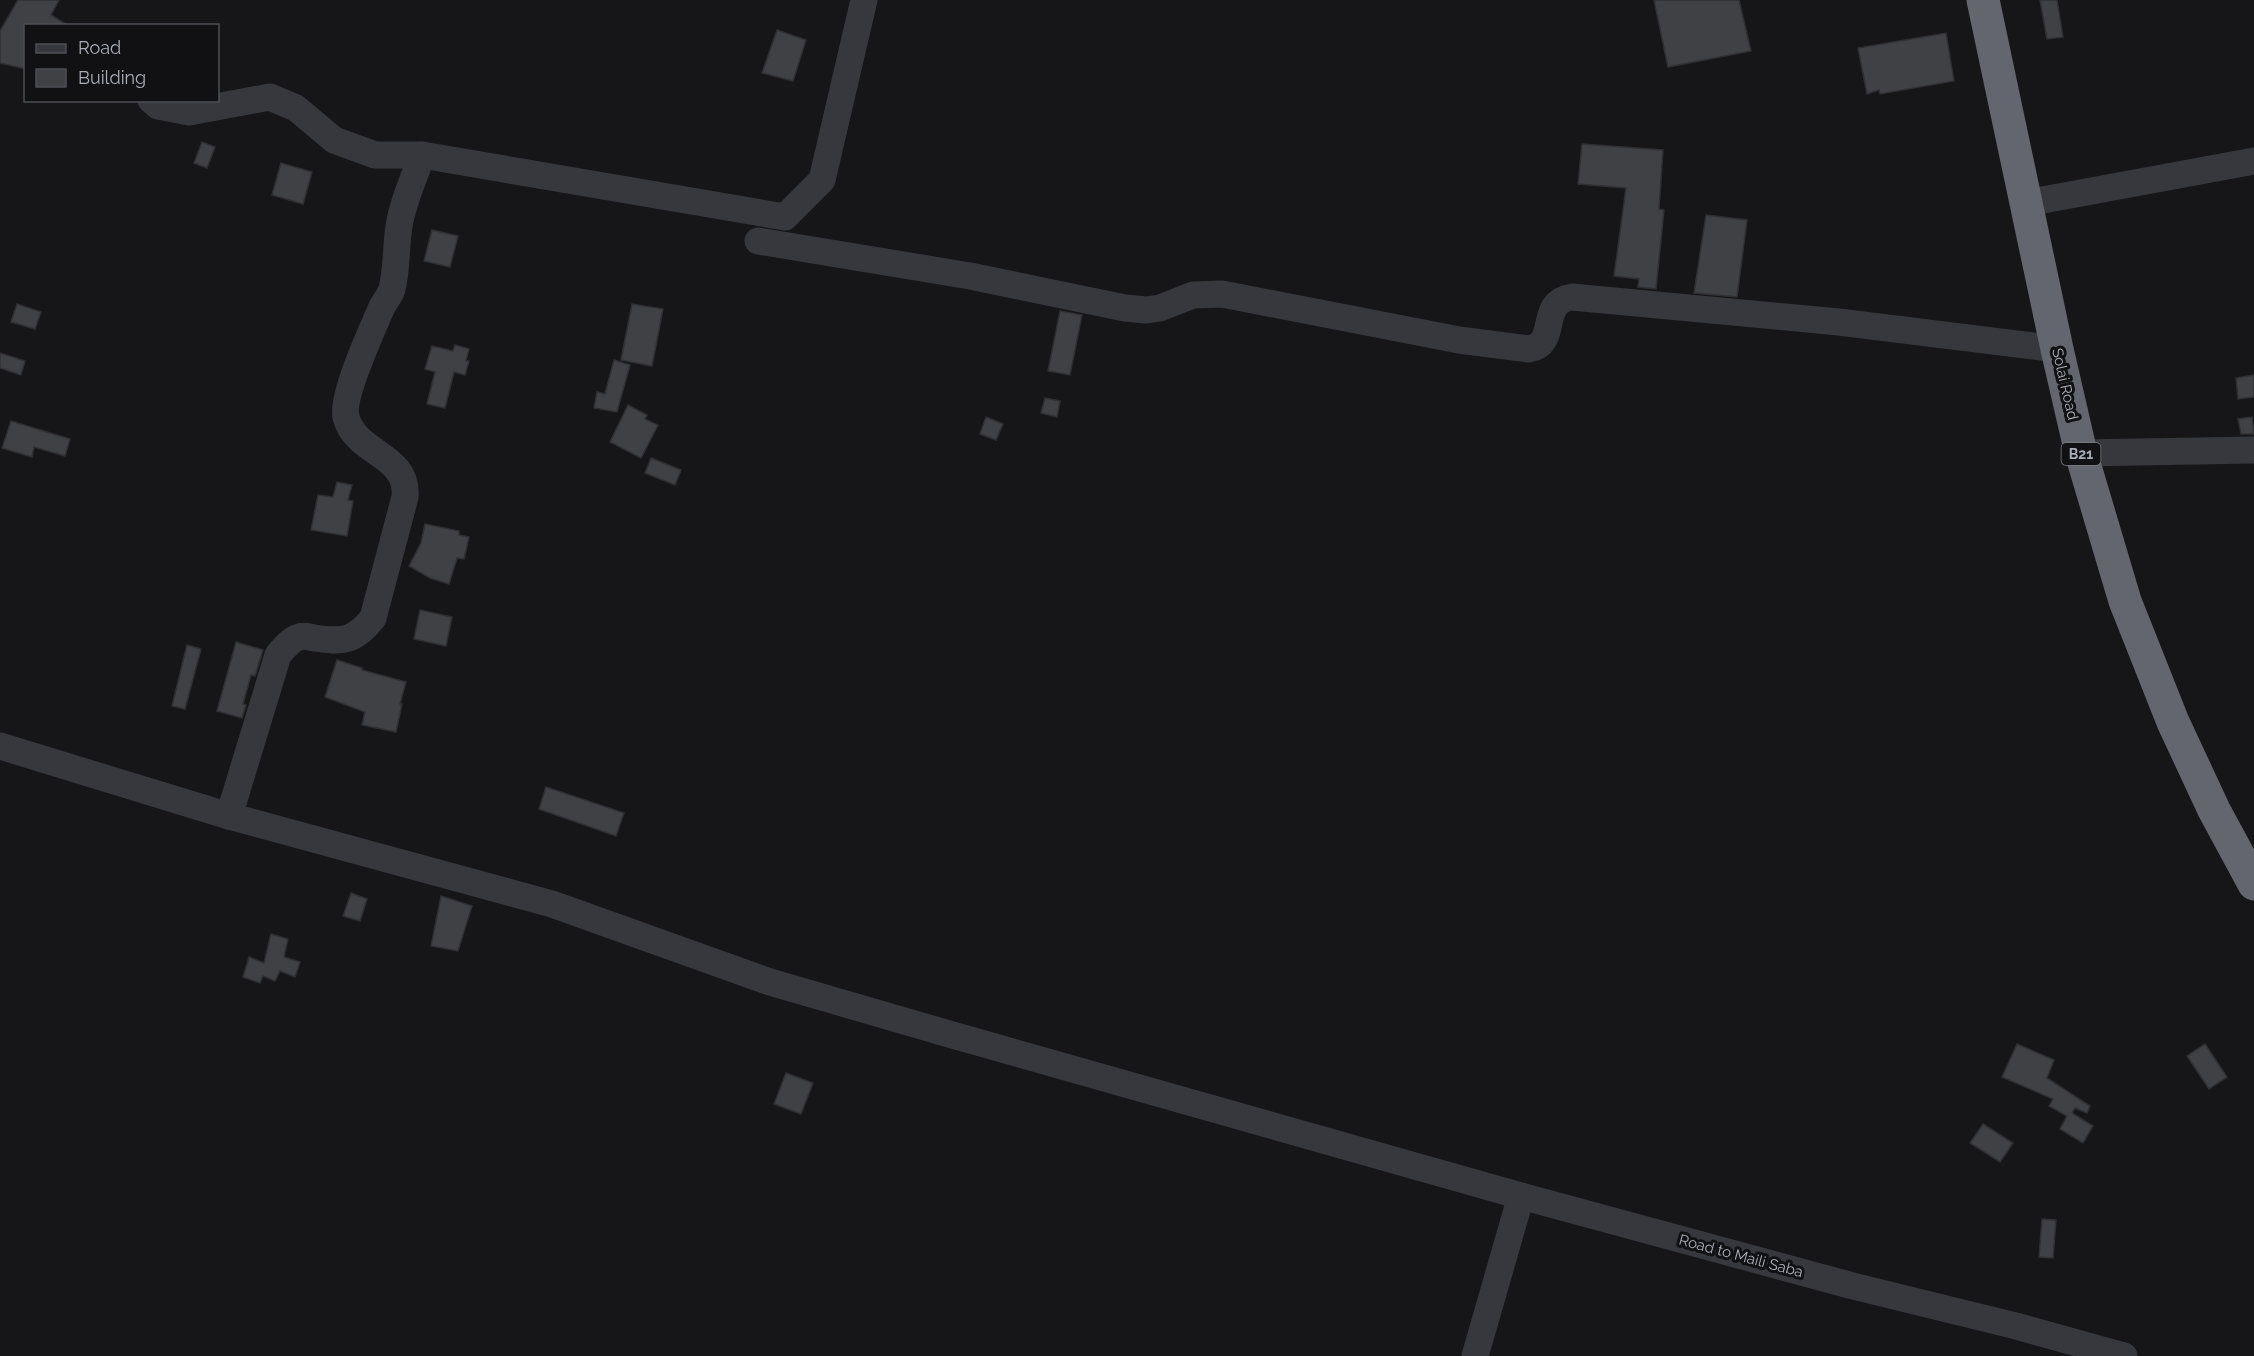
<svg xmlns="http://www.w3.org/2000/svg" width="2254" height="1356" viewBox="0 0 2254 1356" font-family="Raleway,sans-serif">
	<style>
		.building { fill: #404145; stroke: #303034; stroke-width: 1.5 }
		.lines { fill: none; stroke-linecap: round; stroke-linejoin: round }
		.minor { stroke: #37383d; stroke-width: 27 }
		.highway { stroke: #63666e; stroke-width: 33 }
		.labels { text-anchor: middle; stroke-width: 6; stroke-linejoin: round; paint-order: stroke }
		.shield { fill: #111113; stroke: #7b7e86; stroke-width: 1.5 }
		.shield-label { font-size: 14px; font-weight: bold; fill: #a8adb8 }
		.street-label { font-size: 15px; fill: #a8adb8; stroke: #111113 }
	</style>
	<rect width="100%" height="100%" fill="#161618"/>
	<!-- building -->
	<g class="building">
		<polygon points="18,0 59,0 51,15 69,26 26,26 26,69 0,63 0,31"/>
		<polygon points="1654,0 1739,0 1751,51 1668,67"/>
		<polygon points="2040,0 2057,0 2063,37 2047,39"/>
		<polygon points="777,30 806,40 793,81 762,73"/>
		<polygon points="1946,33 1954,81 1880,94 1879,90 1867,94 1858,48"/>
		<polygon points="202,142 215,147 207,168 194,163"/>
		<polygon points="1582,144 1663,150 1659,209 1664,210 1656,289 1638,287 1639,279 1614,276 1626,188 1578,184"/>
		<polygon points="281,163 312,172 303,204 272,195"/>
		<polygon points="1706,215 1747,220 1737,297 1694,293"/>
		<polygon points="432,230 458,236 450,267 424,261"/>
		<polygon points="17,304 41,312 35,329 11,322"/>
		<polygon points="632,304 663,309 652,366 621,360"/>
		<polygon points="1060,311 1082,315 1070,375 1048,371"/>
		<polygon points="455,345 469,349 466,361 469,361 465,375 454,372 445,408 427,404 435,372 425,369 432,346 453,351"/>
		<polygon points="0,353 25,361 21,375 0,368"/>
		<polygon points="614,360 630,365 617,412 594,408 597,392 605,394"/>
		<polygon points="2254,375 2254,397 2238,399 2236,378"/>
		<polygon points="1045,398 1060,401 1057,417 1041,413"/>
		<polygon points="628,405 647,415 645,419 658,425 641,458 610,442"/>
		<polygon points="986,417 1003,424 996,440 980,434"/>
		<polygon points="2252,417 2254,434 2241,434 2238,419"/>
		<polygon points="11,421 70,439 65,456 34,447 32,457 2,448"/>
		<polygon points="651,458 681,470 675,485 645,473"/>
		<polygon points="337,482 352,485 348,500 353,501 347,536 311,530 318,495 333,497"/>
		<polygon points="425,524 459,531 459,535 469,537 464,559 457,558 449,584 430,578 409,566 421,543"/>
		<polygon points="420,610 452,617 446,646 414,639"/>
		<polygon points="236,642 263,650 255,676 251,675 243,704 246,705 242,718 217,711"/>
		<polygon points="187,645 201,649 185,709 172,706"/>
		<polygon points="337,660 362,668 362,670 406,682 400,704 402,704 396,732 362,725 365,712 325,697"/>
		<polygon points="546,787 624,813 616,836 539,809"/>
		<polygon points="351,893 367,899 360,921 343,916"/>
		<polygon points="441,896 472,906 458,951 431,946"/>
		<polygon points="271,934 288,939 284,957 300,962 295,977 280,971 275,981 263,976 260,983 243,977 249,957 264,963"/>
		<polygon points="2017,1044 2054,1060 2047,1078 2090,1106 2087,1113 2075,1108 2072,1113 2093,1126 2083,1143 2060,1129 2067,1116 2049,1106 2053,1099 2002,1077"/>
		<polygon points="2205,1044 2227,1077 2209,1089 2187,1056"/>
		<polygon points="786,1073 813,1083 801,1114 774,1104"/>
		<polygon points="1983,1124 2013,1143 2000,1162 1970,1143"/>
		<polygon points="2042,1219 2056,1220 2053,1258 2039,1257"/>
	</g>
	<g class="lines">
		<!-- minor -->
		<g class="minor">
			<polyline points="151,100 158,106 189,112 270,97 296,108 334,140 375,155 422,155 785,217 822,180 864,0"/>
			<polyline points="2027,203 2254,161"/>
			<path d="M758,241L970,276L1125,308L1146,310L1160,308L1193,295L1222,294L1459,340L1529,349C1560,344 1537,302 1572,297L1839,322L2057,349"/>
			<polyline points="2081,453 2254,450"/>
			<polyline points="0,746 229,816 552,904 770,982 956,1036 1521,1196 1853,1286 2016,1326 2124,1356"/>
			<path d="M229,816L278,655C284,648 290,640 299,637C303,635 309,637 314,638C342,642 354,642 373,618L405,497C409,454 356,455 346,417C341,397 372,330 381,309C384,302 390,296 392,289C398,265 395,239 401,216C406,195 415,175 422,155"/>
			<polyline points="1475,1356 1521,1196"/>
		</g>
		<!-- highway -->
		<polyline class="highway" points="1983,0 2057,349 2081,453 2125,601 2173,722 2214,810 2254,884"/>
	</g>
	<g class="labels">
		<!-- shield labels -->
		<rect class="shield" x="2061.5" y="443" width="39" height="22" rx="4.5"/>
		<g class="shield-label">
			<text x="2081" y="459">B21</text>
		</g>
		<!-- street labels -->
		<g class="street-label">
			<text transform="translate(2065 384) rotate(77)" y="5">Solai Road</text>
			<text transform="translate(1741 1256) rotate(15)" y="5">Road to Maili Saba</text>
		</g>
	</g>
	<!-- legend -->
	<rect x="24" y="24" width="195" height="78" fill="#111113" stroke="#4d4f55" stroke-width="1.5"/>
	<rect x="36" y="44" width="30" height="9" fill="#37383d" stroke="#4d4f55" stroke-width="1.5"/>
	<text x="78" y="54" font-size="18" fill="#a8adb8">Road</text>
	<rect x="36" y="69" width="30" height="18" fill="#404145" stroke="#4d4f55" stroke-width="1.5"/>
	<text x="78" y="84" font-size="18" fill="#a8adb8">Building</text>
</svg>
